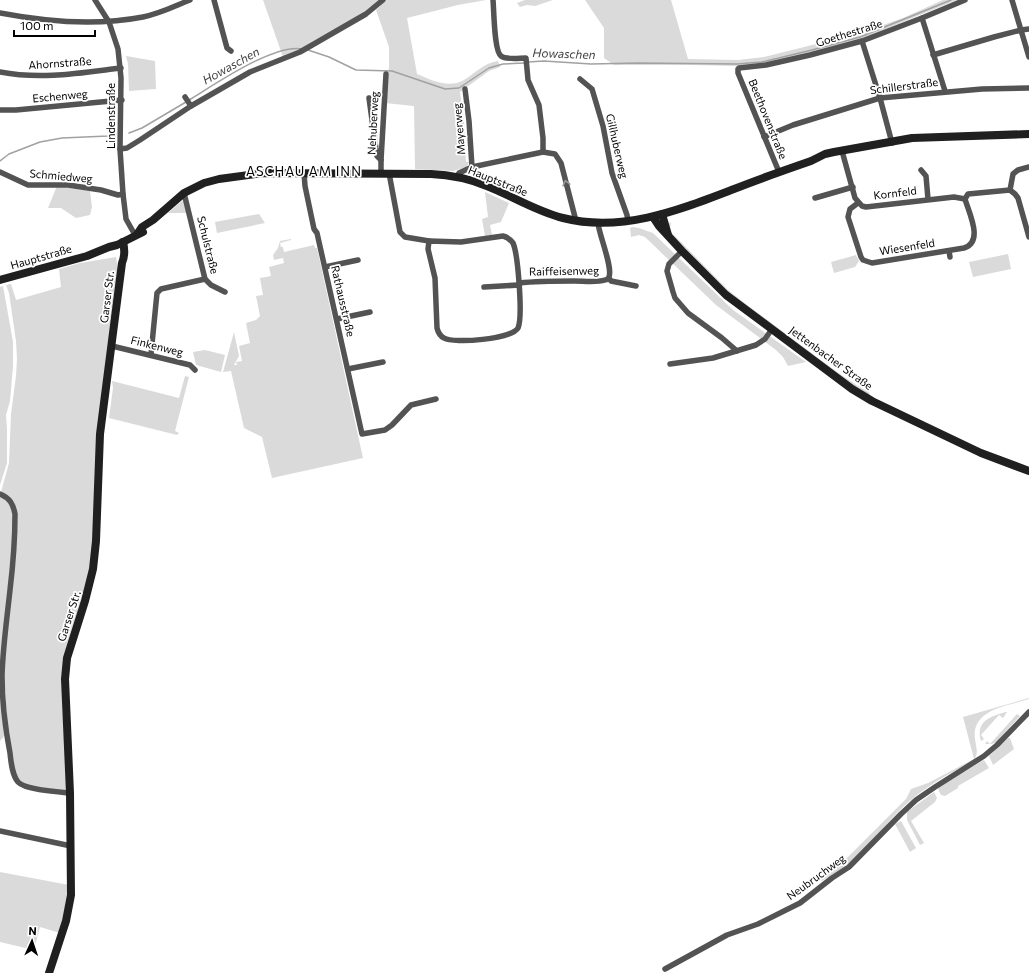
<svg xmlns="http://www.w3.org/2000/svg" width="1029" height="973" viewBox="0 0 1029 973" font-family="Commissioner,sans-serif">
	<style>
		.green { fill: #dadada }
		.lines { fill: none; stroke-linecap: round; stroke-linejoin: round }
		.stream { stroke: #a1a1a1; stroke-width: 1.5 }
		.street { stroke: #535353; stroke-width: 5.5 }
		.secondary { stroke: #202020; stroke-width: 8 }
		.oneway { stroke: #989898 }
		.labels { text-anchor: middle; stroke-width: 3.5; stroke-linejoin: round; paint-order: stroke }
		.street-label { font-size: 11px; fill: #000; stroke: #fff }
		.water-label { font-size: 12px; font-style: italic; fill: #424242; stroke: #fff }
		.quarter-label { font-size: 13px; letter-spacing: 1px; fill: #000; stroke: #fff }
	</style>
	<rect width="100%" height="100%" fill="#fff"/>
	<!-- green -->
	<g class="green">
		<polygon points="263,0 381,0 362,14 311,42 297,52 283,57"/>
		<path d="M387,0H486L458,5L407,18L417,74C431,80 449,89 464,80C477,72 482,64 498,61L500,67L489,71L460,92L464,121L466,162H469L467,167L453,171L415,169L414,106L385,103L389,67V47L376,10Z"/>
		<polygon points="525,0 553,0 535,6 527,5 520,7 517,3"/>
		<polygon points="585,0 671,0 688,59 738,60 764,57 860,33 903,18 943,0 957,0 861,39 764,64 736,66 692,65 614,65 604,58 604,28"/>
		<polygon points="126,56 155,61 156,89 129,91 128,64"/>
		<polygon points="57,186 90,191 92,207 90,215 76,218 61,208 48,208"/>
		<polygon points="485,192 509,203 501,222 490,225 492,235 485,236 482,219 488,217"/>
		<polygon points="184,200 187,213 168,213 182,201"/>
		<polygon points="259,214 265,223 217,233 215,222"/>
		<polygon points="671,222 670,228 672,233 728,290 746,304 837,372 858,386 869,392 870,396 858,389 748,309 722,287 672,236 667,225"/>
		<polygon points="632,227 639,228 653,233 733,310 806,362 788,366 783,357 776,350 716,305 645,237 639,235 631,237 630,228"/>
		<polygon points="291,239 291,240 280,243 281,247 283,247 284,252 314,245 315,248 317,248 363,458 272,478 262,437 244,428 231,371 223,372 234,332 239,356 234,365 237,365 236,362 242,361 239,346 250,343 246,323 256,320 260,316 256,296 263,295 260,278 271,276 269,267 284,263 283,258 274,260 273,255 278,248 280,241"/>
		<polygon points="1008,254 1011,269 973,277 969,262"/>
		<polygon points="856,255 859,261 855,267 834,273 831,262"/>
		<polygon points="116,257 118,269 90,568 62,679 62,700 67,789 64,791 23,784 16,775 8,735 4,673 16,514 1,492 9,463 11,414 16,376 17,359 16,341 9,293 6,285 11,284 16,300 61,287 59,269 80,263"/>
		<polygon points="3,286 13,342 13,366 10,401 6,415 7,430 7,463 0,485 0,287"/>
		<polygon points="205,350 225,355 221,372 196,365 193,352"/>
		<polygon points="185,376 189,377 175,431 179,433 177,435 109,418 113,388 112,381 179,398"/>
		<polygon points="0,496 5,498 12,507 14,532 2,644 5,735 0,741"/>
		<path d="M1029,698V699C1008,706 971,709 975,739C976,747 979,753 974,760C949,774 924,787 903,807C884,825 869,848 848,865C840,871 830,875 822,881L818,878L825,876L824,871L834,867L845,860L906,799L911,789L928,783L974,759L963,717Z"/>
		<path d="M1006,712H1007L1003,718L999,715L981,735L984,739L981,741C975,721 991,716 1006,712Z"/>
		<polygon points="1017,714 1020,716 996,742 992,744 985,744 987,741 990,744"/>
		<polygon points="1008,738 1010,738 1014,749 993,765 989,756"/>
		<polygon points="984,760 989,768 958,786 958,788 945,796 941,795 938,789 940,786"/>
		<polygon points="934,792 937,798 935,802 911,821 924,843 920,845 907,820 907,812"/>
		<polygon points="901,821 916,848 910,852 895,824"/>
		<polygon points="0,872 69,885 60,933 40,927 34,950 0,942"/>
	</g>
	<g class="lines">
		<!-- stream -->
		<g class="stream">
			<polyline points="308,50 329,57 356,70 392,71 445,89 459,88 489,68 503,64 524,63"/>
			<polyline points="528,62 544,61 591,64 638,63 737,64 762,62 812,50 860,37 951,0"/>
			<path d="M189,100C214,85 274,43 303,49"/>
			<polyline points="129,133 142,128 186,102"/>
			<polyline points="0,161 9,154 40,142 62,138 108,136 116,134"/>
		</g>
		<!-- street -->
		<g class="street">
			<polyline points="95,0 109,22 118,49 121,78 120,149 123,194 126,219 135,235"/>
			<polyline points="214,0 227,48 231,51"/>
			<path d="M493,0C494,10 494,51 501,56C506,60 519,58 526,58L528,80L539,105L543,138V152"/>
			<polyline points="1012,0 1029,57"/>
			<path d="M0,13C47,22 96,26 143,17C159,14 175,6 190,0"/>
			<polyline points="922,18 945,91"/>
			<polyline points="862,41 880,98 892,143"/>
			<polyline points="933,55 994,37 1021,30 1029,29"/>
			<path d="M0,72C41,80 80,73 121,68"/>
			<polyline points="580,79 592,89 603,126 612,173 627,215 628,221"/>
			<polyline points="465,89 469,121 472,167"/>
			<polyline points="185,97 191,106"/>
			<polyline points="369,98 377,156 381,160"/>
			<polyline points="0,110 16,110 122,100"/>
			<polyline points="764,137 793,125 880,98 982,89 1029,88"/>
			<polyline points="120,149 127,148 140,140 191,106 250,72 300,52 366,14 383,0"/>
			<polyline points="842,151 855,198 862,206 866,207 954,197 965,199 968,194 1010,190 1015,194 1018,198 1029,237"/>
			<polyline points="921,170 926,176 928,199"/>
			<polyline points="0,172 28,185 68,185 101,190 118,195 123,194"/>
			<polyline points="779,172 738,73 738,69 739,68 766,65 810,55 862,41 922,18 965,0"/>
			<polyline points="304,173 305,186 314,229 317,233 362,434 385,430 392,425 411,405 436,399"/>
			<polyline points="381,173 381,160 386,74"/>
			<polyline points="389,173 400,232 405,237 429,241"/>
			<polyline points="457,177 459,173 472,167 543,152 555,154 561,163 576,221"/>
			<polyline points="1010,190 1013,174 1018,170 1029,167"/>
			<polyline points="184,193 205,279 211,285 225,292"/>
			<polyline points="815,198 853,187"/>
			<path d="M858,203L850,209L848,217L861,257L863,260L872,263L964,248C984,242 969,213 965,199"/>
			<path d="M503,236C508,237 510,239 513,243C518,254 523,317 518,328C512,339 454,344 444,338C440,336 438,332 437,328L435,278L428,249L429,241L461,242Z"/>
			<polyline points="682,251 669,264 667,271 673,292 675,298 688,313 722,338 737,351"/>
			<polyline points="949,251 950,257"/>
			<polyline points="325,267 358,260"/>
			<polyline points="609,278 611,281 636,286"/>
			<path d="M519,283C538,281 556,281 574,281C584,281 596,283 605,280C607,280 609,278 609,277C613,267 599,235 598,223"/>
			<polyline points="484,287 519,285"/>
			<polyline points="337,319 370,312"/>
			<polyline points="112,346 190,365 195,370"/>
			<polyline points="151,354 157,293 161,289 205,279"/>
			<polyline points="670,364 713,358 756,345 765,339 772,329"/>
			<polyline points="348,369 383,362"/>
			<path d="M0,494C10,498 13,504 15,514C15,540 13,565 10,590C7,618 3,646 2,675C2,701 5,727 10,753C11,762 12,775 18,782C25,790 59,792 70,793"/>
			<polyline points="0,831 71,846"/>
			<polyline points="665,969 727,935 758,924 800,903 832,878 849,867 901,814 916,800 935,787 984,756 997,745 1029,712"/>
		</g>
		<!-- secondary -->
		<g class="secondary">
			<polyline points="662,214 668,235"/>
			<polyline points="653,217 659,226 682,251 726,295 852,389 872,401 981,453 1029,471"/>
			<path d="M138,233L142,227L153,220L184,193L204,183L219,179L263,173L431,174C449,175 467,178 484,185C511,195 535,211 563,218C622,233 679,210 734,189C759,179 785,170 811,161L825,154L834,152L912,138L1029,134"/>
			<polyline points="0,280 87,256 109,247 117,245 143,232"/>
			<path d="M49,973L66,921L71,895L70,793L65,679L67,658L85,601L93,569L96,541L100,434L122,263C125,256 125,250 123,242"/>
		</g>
	</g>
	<!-- one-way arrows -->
	<defs><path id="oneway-chevron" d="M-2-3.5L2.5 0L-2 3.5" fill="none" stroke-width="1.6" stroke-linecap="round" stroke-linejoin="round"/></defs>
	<use class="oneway" href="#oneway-chevron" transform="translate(566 183) rotate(-104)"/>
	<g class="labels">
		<!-- street labels -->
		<g class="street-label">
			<text transform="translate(849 33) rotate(-17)" y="4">Goethestraße</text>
			<text transform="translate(60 63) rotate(-4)" y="4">Ahornstraße</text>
			<text transform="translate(904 86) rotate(-7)" y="4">Schillerstraße</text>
			<text transform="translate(60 96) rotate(-5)" y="4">Eschenweg</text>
			<text transform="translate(111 116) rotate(-90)" y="4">Lindenstraße</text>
			<text transform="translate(768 119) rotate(68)" y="4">Beethovenstraße</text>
			<text transform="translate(373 123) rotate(-87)" y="4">Nehuberweg</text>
			<text transform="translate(459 129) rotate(-95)" y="4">Mayerweg</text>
			<text transform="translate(617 146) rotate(77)" y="4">Gillhuberweg</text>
			<text transform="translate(61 176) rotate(5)" y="4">Schmiedweg</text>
			<text transform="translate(498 181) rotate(22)" y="4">Hauptstraße</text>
			<text transform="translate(895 193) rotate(-7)" y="4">Kornfeld</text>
			<text transform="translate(208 245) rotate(76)" y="4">Schulstraße</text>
			<text transform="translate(907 247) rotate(-9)" y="4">Wiesenfeld</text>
			<text transform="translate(41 257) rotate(-16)" y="4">Hauptstraße</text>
			<text transform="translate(564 271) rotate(-1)" y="4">Raiffeisenweg</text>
			<text transform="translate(107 297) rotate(-83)" y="4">Garser Str.</text>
			<text transform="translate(343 301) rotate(77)" y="4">Rathausstraße</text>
			<text transform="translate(157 346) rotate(14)" y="4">Finkenweg</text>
			<text transform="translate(831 358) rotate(36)" y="4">Jettenbacher Straße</text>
			<text transform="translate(69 616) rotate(-72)" y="4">Garser Str.</text>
			<text transform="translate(816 877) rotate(-36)" y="4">Neubruchweg</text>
		</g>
		<!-- water labels -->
		<g class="water-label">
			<text transform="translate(564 54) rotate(2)" y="4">Howaschen</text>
			<text transform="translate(231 66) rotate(-29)" y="4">Howaschen</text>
		</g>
		<!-- quarter labels -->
		<g class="quarter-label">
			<text x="304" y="176">ASCHAU AM INN</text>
		</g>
	</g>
	<!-- north arrow -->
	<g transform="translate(32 941) rotate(3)" stroke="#ffffff" stroke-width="3" paint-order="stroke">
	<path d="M0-3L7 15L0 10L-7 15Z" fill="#000000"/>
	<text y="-6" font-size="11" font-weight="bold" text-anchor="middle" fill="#000000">N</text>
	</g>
	<!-- scale -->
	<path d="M14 30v6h81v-6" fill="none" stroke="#000000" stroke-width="2"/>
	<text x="20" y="30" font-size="12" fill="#000000" stroke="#ffffff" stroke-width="3" paint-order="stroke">100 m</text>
</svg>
